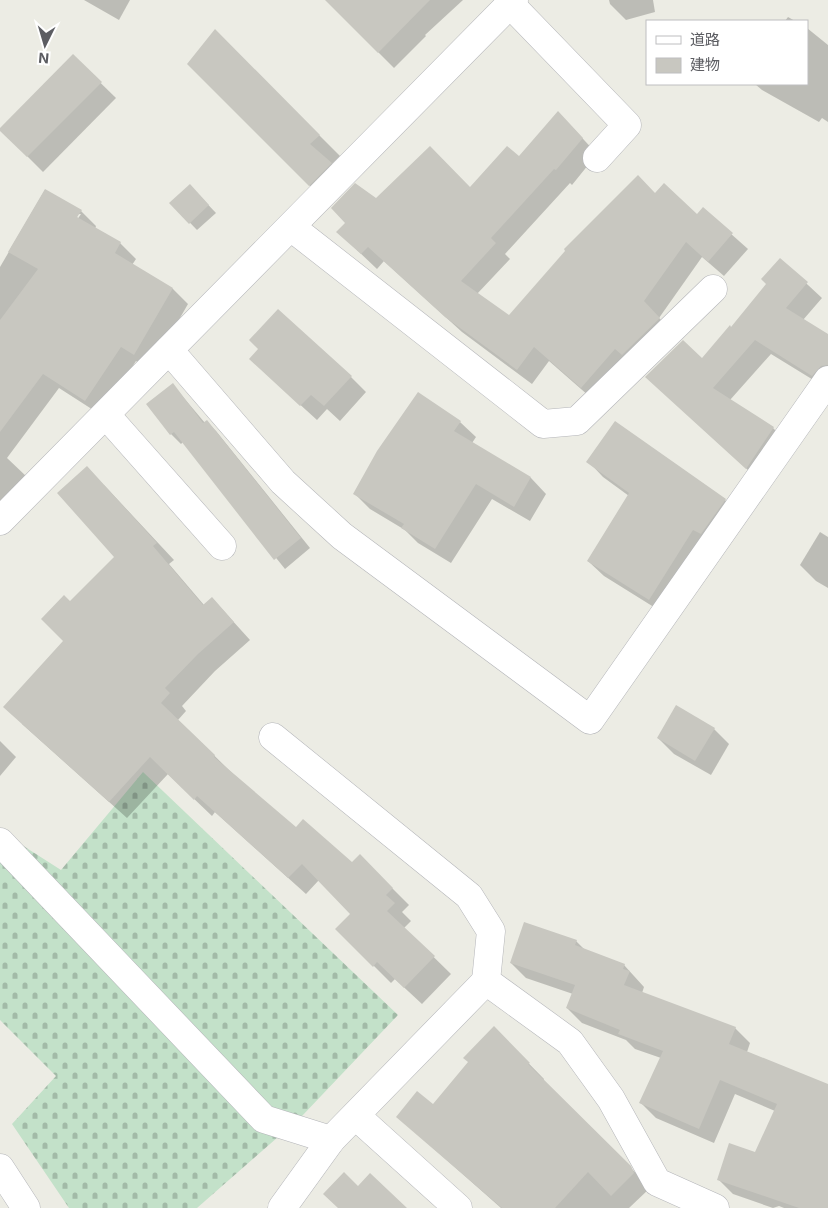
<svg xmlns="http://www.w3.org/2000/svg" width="828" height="1208" viewBox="0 0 828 1208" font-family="Inter,'Noto Sans JP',sans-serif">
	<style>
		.cemetery { fill: url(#cemetery-stones) }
		.shadow { fill: #0003; fill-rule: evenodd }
		.building { fill: #c8c7c0 }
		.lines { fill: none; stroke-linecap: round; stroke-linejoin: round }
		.minor-casing { stroke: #b4b5b9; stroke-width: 29 }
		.minor { stroke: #fff; stroke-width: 28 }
	</style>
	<defs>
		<pattern id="cemetery-stones" width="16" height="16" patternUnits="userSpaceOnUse" patternTransform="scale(1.25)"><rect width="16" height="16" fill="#c3e1c9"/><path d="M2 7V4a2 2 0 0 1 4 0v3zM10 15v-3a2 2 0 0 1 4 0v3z" fill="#a2baa7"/></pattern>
	</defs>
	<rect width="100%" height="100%" fill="#ecece4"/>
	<!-- cemetery -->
	<polygon class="cemetery" points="143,772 398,1015 302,1116 197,1208 69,1208 12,1124 56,1076 0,1020 0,831 61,870"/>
	<!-- shadow -->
	<g class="shadow">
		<polygon points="84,0 130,0 119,20"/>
		<polygon points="340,0 463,0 425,35 426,36 394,68 333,7"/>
		<polygon points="609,0 653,0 655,12 626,20 610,4"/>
		<polygon points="788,17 795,21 785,21"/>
		<polygon points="807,28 828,45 828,122 822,118 819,122 762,90 755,84 807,84"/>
		<polygon points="215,31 340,156 332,164 352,184 330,206 188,64"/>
		<polygon points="73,56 116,98 43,172 0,129"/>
		<polygon points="573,128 597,154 572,185 570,183 505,254 510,259 477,294 509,317 655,194 697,216 703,209 748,249 724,276 702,257 659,318 675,334 597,403 549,361 532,384 462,332 384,261 377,269 338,232 376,200 471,189"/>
		<path d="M45,190L81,211L96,226L95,229L120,243L136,259L132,265L173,289L188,304L150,370L136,361L101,415L59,388L7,458L27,477L0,510V267ZM78,214H81L75,223Z"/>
		<polygon points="197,193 216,213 197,230 171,203"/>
		<polygon points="780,259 822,298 803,320 828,335 828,389 771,354 730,400 773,428 788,443 762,483 662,391 702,360 731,329 767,284"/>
		<polygon points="250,359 351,377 366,392 340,421 327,409 317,420"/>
		<polygon points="173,385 205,423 207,422 216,431 310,548 285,569 183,442 181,444 171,434 148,404"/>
		<polygon points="460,422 476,437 472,443 531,478 546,494 530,521 492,499 451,563 418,543 405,530 370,509 355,494"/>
		<polygon points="588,461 725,500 740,516 665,614 604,576 588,561 629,496 603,477"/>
		<polygon points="104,485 174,560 169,564 204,605 212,598 250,640 215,671 182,706 186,711 178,720 232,773 296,829 352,864 360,856 409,905 402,912 411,921 404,928 451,974 422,1004 395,979 391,983 337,929 352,914 319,880 306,894 215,812 212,816 168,774 127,818 22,724 65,641 71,603 115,557"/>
		<polygon points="820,532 828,537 828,588 816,581 800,565"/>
		<polygon points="714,729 729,744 711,775 674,754 658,738"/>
		<polygon points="0,741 16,757 0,776"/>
		<polygon points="576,941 585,950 624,965 644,987 642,993 735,1028 750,1043 747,1052 828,1085 828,1208 784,1208 779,1206 773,1208 733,1194 718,1179 756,1153 775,1111 735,1094 714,1143 656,1118 641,1103 661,1058 635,1049 626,1040 582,1023 567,1008 573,994 526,978 511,963"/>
		<polygon points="494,1028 544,1079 543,1081 646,1183 649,1189 629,1208 501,1208 398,1117 433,1105 470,1062"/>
	</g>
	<!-- building -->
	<g class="building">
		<polygon points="325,0 430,0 378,53"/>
		<polygon points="215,29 320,135 310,144 332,163 309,186 187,64"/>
		<polygon points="73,54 102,82 27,157 0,131 0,128"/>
		<polygon points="558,111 583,138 556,170 554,169 491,238 496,243 461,281 509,315 565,251 564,249 638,175 655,193 664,183 697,214 703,207 733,233 708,262 686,242 644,301 660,318 622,355 615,349 581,388 534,347 517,370 445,317 368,247 361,254 336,232 345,223 331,208 355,183 376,198 430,146 470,187 507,146 519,156"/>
		<polygon points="190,184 209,205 189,224 169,203"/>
		<polygon points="45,189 82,210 77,217 121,242 115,253 173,288 134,355 121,347 85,401 43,374 0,432 0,320 38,269 8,252"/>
		<polygon points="780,258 808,282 786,308 828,334 828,365 821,366 812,376 755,340 713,388 774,427 746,469 645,377 683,340 702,358 730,325 731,327 766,284 761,279"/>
		<polygon points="278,309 352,376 324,406 311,395 300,406 249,359 258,349 249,340"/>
		<polygon points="173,383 203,423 207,420 301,538 274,560 174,432 170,435 146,404"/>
		<polygon points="418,392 461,421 454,431 531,477 514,507 476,484 435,549 401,528 404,524 353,494 377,451"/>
		<polygon points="615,421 726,499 701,534 693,530 649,600 587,561 629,493 586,462"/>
		<polygon points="87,466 157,543 153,546 203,605 212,597 234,622 198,654 165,688 170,693 161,703 215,755 214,757 296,827 303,819 352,862 360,854 393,888 386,895 395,903 387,911 435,956 404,988 377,962 373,967 335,929 350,914 302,864 288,878 197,796 194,800 150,757 109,802 3,707 63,641 41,619 64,595 70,601 114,557 57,493"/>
		<polygon points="676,705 715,728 695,761 657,738"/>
		<polygon points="524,922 577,940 575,945 625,964 623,969 630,971 624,985 736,1027 729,1044 828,1084 828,1208 799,1208 717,1180 729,1143 755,1152 777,1104 720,1080 699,1129 639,1103 663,1051 618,1034 620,1030 566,1008 575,985 510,963"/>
		<polygon points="494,1026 530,1063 528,1064 631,1166 634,1173 611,1196 588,1172 555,1208 502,1208 396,1117 417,1091 433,1104 468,1062 463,1058"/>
		<polygon points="344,1172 358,1186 370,1173 407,1208 338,1208 323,1194"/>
	</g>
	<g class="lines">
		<defs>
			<g id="minor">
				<polyline points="510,4 627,125 597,158"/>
				<polyline points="291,227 543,424 577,421 713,289"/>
				<polyline points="169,350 283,482 342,536 590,720 828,380"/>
				<polyline points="106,415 222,546"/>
				<polyline points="0,521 514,0"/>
				<polyline points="273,737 469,896 491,931 486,981 570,1042 611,1099 657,1182 715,1208"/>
				<polyline points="0,842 264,1119 331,1140"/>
				<polyline points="356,1116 458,1208"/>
				<polyline points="0,1168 26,1208"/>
				<polyline points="282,1208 331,1140 486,981"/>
			</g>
		</defs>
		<!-- minor casing -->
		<use href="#minor" class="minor-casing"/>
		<!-- minor -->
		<use href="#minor" class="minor"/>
	</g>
	<!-- legend -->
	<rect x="646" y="20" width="162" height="65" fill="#ffffff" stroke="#bebec0"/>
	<rect x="656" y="36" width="25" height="8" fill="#ffffff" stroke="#bebec0"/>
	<text x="690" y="45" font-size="15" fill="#5c5d62">道路</text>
	<rect x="656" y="58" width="25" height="15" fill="#c8c7c0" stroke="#bebec0"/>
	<text x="690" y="70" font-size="15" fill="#5c5d62">建物</text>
	<!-- north arrow -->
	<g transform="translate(45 45) rotate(185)" stroke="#ffffff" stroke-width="4" paint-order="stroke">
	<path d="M0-4L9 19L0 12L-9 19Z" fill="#5c5d62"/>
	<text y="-8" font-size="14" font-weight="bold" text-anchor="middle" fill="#5c5d62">N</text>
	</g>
</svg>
